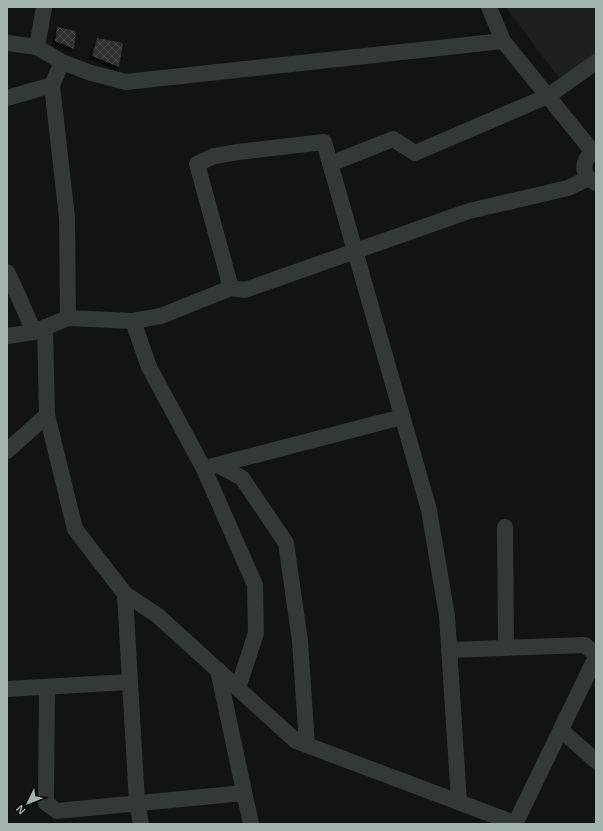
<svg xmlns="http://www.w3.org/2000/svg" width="603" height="831" viewBox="0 0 603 831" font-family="Helvetica,sans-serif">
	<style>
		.built { fill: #1e2020 }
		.shadow { fill: #0007 }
		.building { fill: url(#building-cross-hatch) }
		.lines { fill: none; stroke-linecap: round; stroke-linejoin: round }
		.street { stroke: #333838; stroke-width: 16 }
	</style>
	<defs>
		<pattern id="building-cross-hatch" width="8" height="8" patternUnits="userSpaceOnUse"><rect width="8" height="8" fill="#2d2f2f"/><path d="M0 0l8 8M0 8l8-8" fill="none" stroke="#484b4b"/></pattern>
	</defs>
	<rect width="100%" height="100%" fill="#121313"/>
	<!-- built -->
	<polygon class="built" points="506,7 596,7 596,53 559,78"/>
	<!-- shadow -->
	<g class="shadow">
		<polygon points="57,28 75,32 73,49 69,52 52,45 54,31"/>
		<polygon points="97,40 122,44 118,67 115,70 89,59 94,43"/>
	</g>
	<!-- building -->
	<g class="building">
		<polygon points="57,27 76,31 74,49 55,41"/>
		<polygon points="97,38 123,43 119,67 92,56"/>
	</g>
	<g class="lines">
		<!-- street -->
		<g class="street">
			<polyline points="489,7 503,41 593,152"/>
			<polyline points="7,43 37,47 62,62 91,73 126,82 503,41"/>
			<polyline points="37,47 44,7"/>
			<polyline points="52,85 67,218 68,318"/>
			<polyline points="7,98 52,85 62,62"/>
			<path d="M596,151C581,158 580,176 596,183"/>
			<polyline points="330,164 393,139 415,153 548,96 596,62"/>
			<polyline points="7,272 13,284 34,332"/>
			<polyline points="231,288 197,164 214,156 238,152 324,142 429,510 447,616 459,802"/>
			<polyline points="133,321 149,367 204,469 255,585 256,633 238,688"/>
			<polyline points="45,327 47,415 75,529 125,594 157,615 296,741 517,824"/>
			<polyline points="7,336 34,332 68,318 133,321 161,316 231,288 245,290 469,211 568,188 589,178"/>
			<polyline points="7,451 47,415"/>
			<polyline points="218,465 242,478 286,543 300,641 307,745"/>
			<polyline points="213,466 402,417"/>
			<polyline points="505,527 506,648"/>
			<polyline points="125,594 137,803 141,824"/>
			<polyline points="449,650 585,645 596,655"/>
			<polyline points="218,670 251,824"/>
			<polyline points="47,687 46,803 57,811 244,793"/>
			<polyline points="7,689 129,682"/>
			<polyline points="561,730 596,761"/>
			<polyline points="515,824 596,657"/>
		</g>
	</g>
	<!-- border -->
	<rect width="603" height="831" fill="none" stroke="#a3b4b0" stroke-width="16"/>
	<!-- north arrow -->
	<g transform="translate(28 803) rotate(227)" stroke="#0d0e0e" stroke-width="3" paint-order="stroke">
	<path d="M0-3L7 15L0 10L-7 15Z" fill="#a3b4b0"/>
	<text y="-6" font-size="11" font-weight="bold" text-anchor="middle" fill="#a3b4b0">N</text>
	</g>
</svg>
